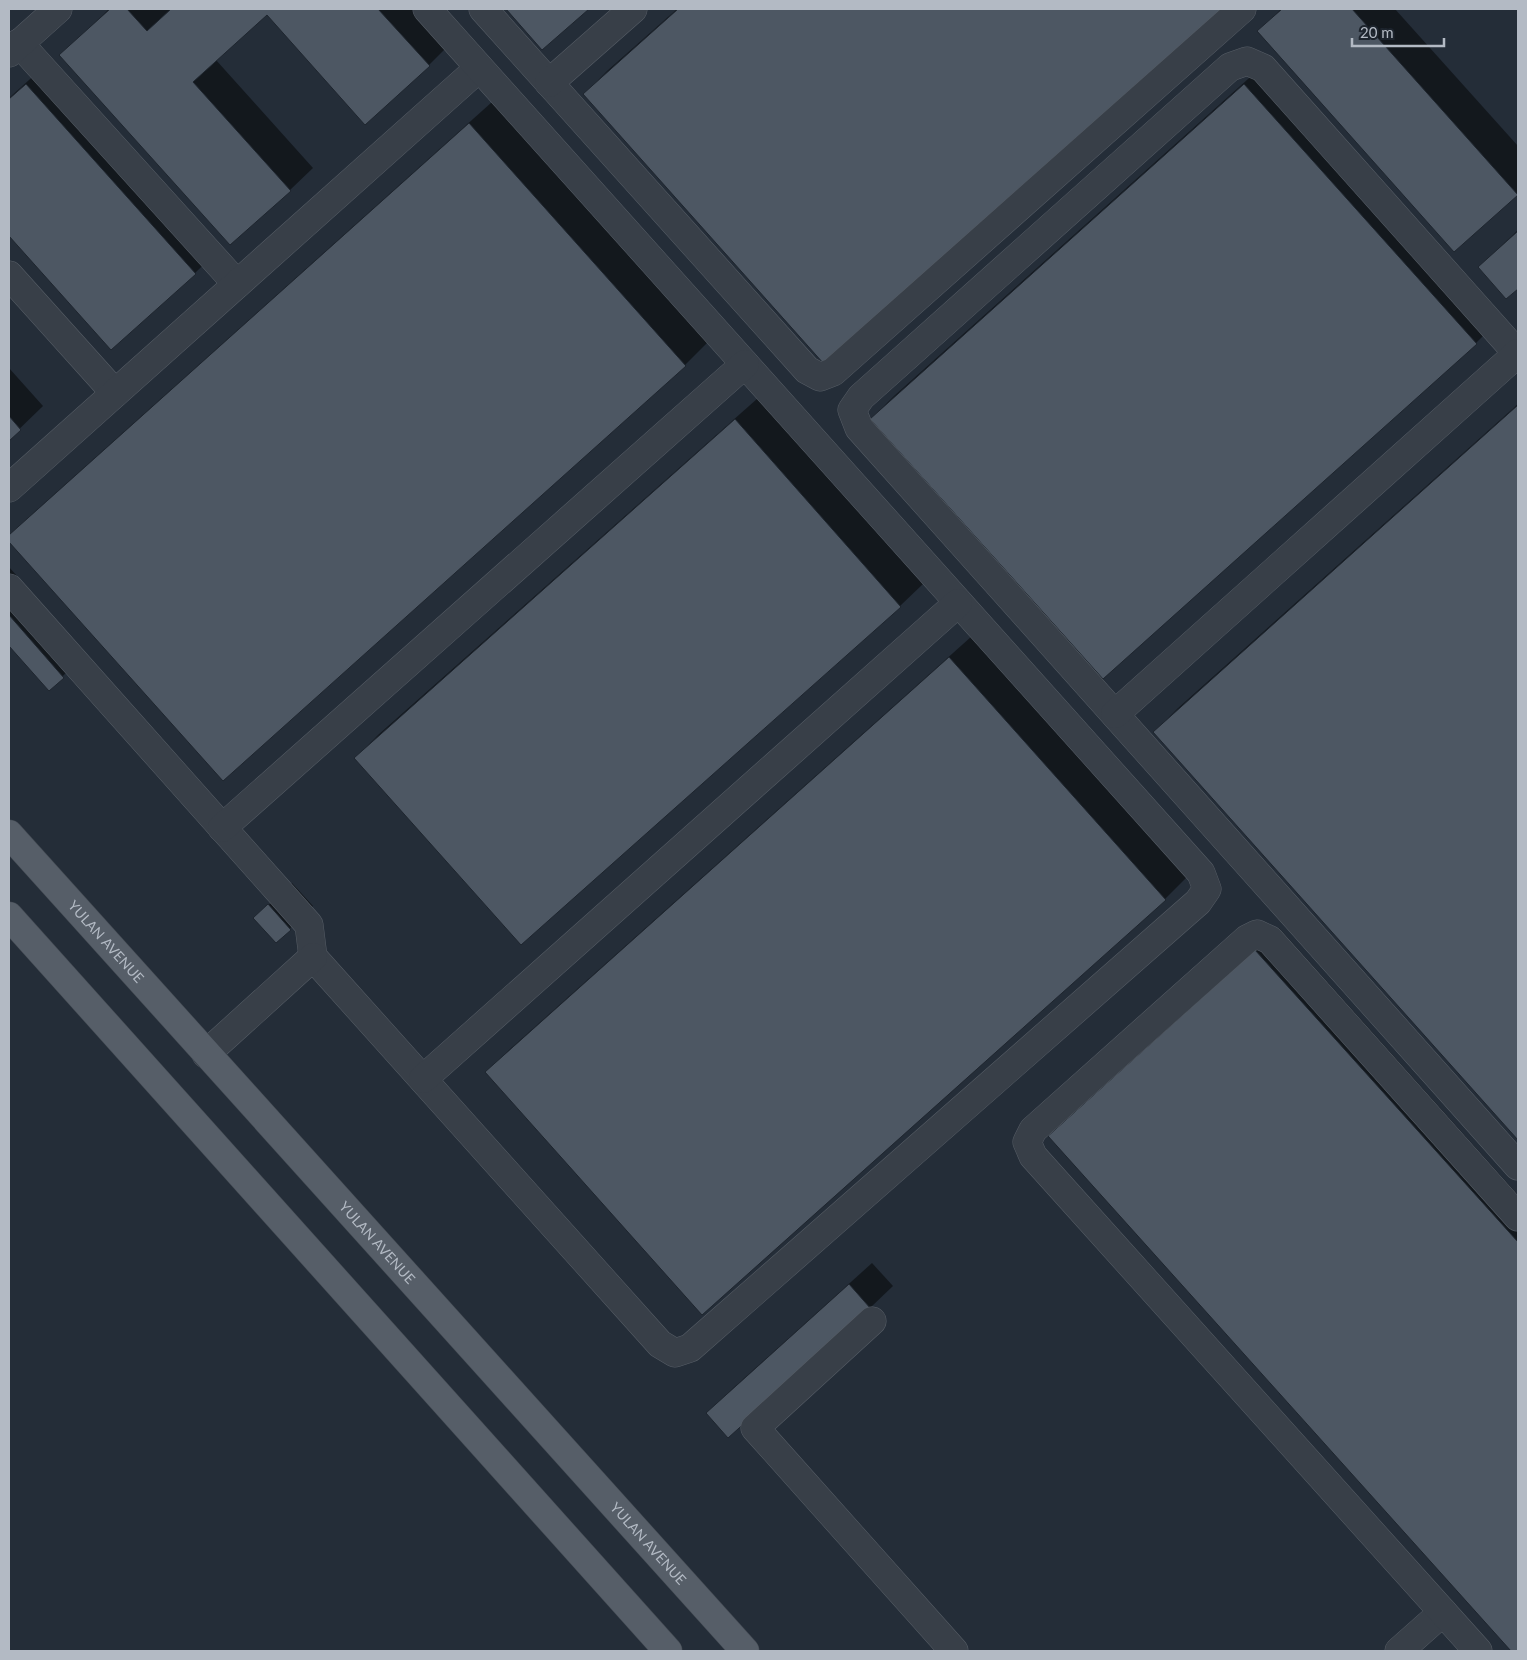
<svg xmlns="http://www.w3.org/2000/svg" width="1527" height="1660" viewBox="0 0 1527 1660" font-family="Lato,sans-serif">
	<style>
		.shadow { fill: #0007 }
		.building { fill: #4d5763; stroke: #1f262f }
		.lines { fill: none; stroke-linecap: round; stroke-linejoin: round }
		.minor-casing { stroke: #565d66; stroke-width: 29 }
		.major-casing { stroke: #414851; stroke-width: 29 }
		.minor { stroke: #383f48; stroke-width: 28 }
		.major { stroke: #565e68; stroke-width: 28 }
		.labels { text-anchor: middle; stroke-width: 5; stroke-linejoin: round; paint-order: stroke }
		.street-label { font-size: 14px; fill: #b3bac4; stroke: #1d242d }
	</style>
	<rect width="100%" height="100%" fill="#242d38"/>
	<!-- shadow -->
	<g class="shadow">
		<polygon points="109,9 421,9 451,43 429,65 267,14 216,60 313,168 290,190 61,55"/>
		<polygon points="507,9 587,9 543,48"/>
		<polygon points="677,9 1220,9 824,362 585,94 607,71"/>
		<polygon points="1281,9 1395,9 1518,146 1518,193 1454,250 1258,32"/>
		<polygon points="49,62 218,251 195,273 111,349 9,234 9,98"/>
		<polygon points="1267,62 1498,321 1476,343 871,419 894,396"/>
		<polygon points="492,102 708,342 685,365 223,779 9,540 9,537 30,516"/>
		<polygon points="1518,230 1518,287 1506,298 1479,267"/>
		<polygon points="9,368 43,406 9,439"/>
		<polygon points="758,398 923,584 900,606 521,944 356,758 378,735"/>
		<polygon points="1518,404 1518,1138 1155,732 1177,709"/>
		<polygon points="9,567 86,654 49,689 9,644"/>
		<polygon points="972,636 1187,877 1165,899 487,1072 509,1050"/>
		<polygon points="292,883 313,906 276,942 255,918"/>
		<polygon points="1279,928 1518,1195 1518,1651 1513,1651 1050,1136 1073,1114"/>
		<polygon points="872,1263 893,1286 870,1308 707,1413 730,1391"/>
	</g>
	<!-- building -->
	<g class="building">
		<polygon points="110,9 127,9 147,31 171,9 378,9 430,66 365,125 267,15 193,82 291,191 230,245 59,55"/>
		<polygon points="506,9 589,9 542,50"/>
		<polygon points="678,9 1222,9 824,364 583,94"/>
		<polygon points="1282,9 1352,9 1518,195 1454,252 1257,31"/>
		<polygon points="26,84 196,274 111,350 9,236 9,99"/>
		<polygon points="1244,84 1477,344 1103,679 870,419"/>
		<polygon points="469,123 686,366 223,781 9,542 9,535"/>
		<polygon points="1518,231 1518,289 1506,299 1478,267"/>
		<polygon points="1518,405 1518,1140 1153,732"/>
		<polygon points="9,416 21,430 9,441"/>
		<polygon points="735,419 901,607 521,945 354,758"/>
		<polygon points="9,615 64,678 49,691 9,646"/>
		<polygon points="949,657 1166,900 702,1315 485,1072"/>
		<polygon points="268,904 291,930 276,943 253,918"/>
		<polygon points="1255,950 1518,1242 1518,1651 1511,1651 1048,1136"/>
		<polygon points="849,1284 871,1309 728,1438 706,1413"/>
	</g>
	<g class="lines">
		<defs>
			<g id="minor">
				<polyline points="483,9 807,370 820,377 833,372 1242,9"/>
				<polyline points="19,43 237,284"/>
				<polyline points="9,53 58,9"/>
				<polyline points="549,83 633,9"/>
				<polyline points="9,275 115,393"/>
				<polyline points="1518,354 1263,68 1247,61 1230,67 861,397 852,410 859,428 1518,1166"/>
				<polyline points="9,488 479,68"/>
				<polyline points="9,588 309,925 313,957 660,1344 675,1353 690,1348 1198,902 1207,889 1201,873 427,9"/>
				<polyline points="1115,714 1518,353"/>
				<polyline points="222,828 745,364"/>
				<polyline points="206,1054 313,957"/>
				<polyline points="423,1079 958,603"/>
				<polyline points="872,1321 755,1428 954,1651"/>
				<polyline points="1399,1651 1443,1612"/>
				<polyline points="1478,1651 1033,1156 1027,1142 1033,1130 1247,939 1257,934 1270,940 1518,1217"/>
			</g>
			<g id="major">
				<path id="s1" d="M9,834L745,1651"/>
				<polyline points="9,916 668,1651"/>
			</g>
		</defs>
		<!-- minor casing -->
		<use href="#minor" class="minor-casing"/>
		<!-- major casing -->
		<use href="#major" class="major-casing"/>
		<!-- minor -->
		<use href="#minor" class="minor"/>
		<!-- major -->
		<use href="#major" class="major"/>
	</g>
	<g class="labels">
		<!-- street labels -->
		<g class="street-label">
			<text dy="5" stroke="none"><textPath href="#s1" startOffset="145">YULAN AVENUE</textPath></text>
			<text dy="5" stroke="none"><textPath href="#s1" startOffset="550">YULAN AVENUE</textPath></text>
			<text dy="5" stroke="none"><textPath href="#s1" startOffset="955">YULAN AVENUE</textPath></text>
		</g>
	</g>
	<!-- border -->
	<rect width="1527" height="1660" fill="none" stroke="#b3bac4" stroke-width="20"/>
	<!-- scale -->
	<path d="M1352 38v8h92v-8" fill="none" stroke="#b3bac4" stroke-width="2.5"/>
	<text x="1360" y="38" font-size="15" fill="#b3bac4" stroke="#1d242d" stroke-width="4" paint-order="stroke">20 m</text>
</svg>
